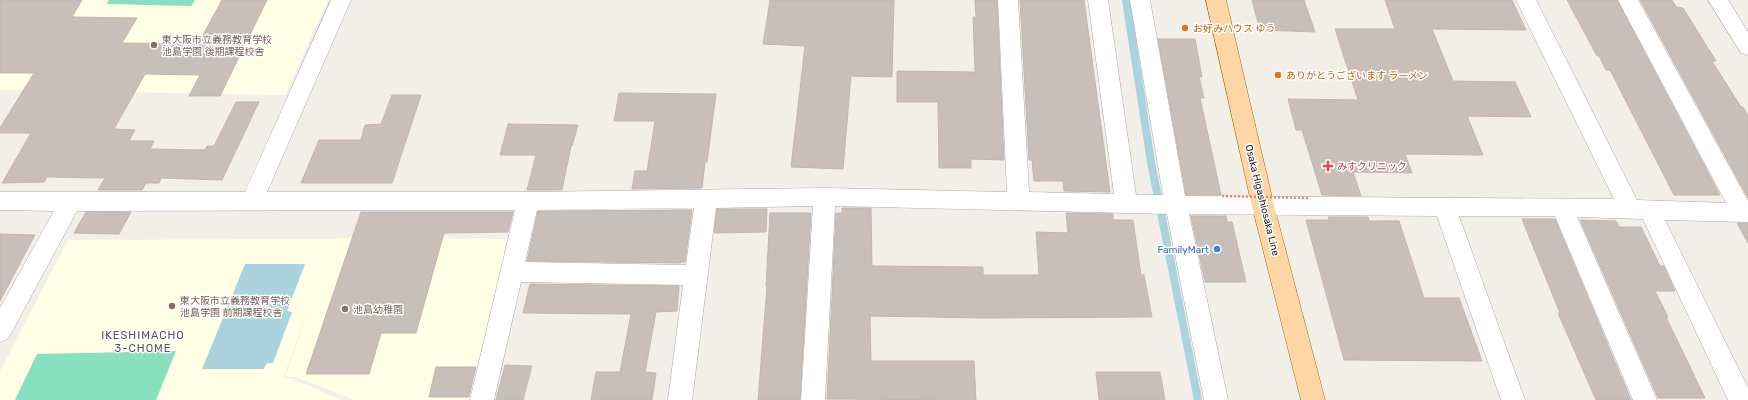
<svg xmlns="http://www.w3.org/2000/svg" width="1748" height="400" viewBox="0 0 1748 400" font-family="Rubik,'Noto Sans JP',sans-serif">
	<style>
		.education { fill: #ffffe5 }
		.pitch { fill: #88e0be }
		.water { fill: #aad3df }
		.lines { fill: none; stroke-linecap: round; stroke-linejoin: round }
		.stream { stroke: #aad3df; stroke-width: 8 }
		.building { fill: #c7bfb8; stroke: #c4b6ab }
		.minor-casing { stroke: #a9a9a9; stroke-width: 1 }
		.major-casing { stroke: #a06b00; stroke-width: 1 }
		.minor { fill: #fff; fill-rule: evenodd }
		.major { fill: #fcd6a4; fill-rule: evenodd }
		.path-bridge { stroke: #fa8072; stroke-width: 2.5; stroke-dasharray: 2 2; stroke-linecap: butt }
		.food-dot { fill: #e8710a; stroke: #fff; stroke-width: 1.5 }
		.education-dot { fill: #8d6e63; stroke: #fff; stroke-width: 1.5 }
		.health-dot { fill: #e0444e; stroke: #fff; stroke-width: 1.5 }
		.shop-dot { fill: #3f7fe0; stroke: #fff; stroke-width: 1.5 }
		.labels { text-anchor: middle; stroke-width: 3; stroke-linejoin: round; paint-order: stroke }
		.food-label { font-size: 10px; fill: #c56008; stroke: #fff; text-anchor: start }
		.education-label { font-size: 10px; fill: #785e54; stroke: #fff; text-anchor: start }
		.health-label { font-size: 10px; fill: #be3a42; stroke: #fff; text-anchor: start }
		.street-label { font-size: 10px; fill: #222; stroke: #fff }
		.shop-label { font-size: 10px; fill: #366cbe; stroke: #fff; text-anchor: end }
		.neighbourhood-label { font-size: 11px; letter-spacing: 1px; fill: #555; stroke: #fff }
	</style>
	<rect width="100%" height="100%" fill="#f2efe9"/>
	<!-- education -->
	<g class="education">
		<polygon points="0,0 328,0 285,95 0,90"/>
		<polygon points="336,238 513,239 473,400 355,400 295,377 285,377 319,282 283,378 293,379 342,400 0,400 0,371 68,240 335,239"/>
	</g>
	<!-- pitch -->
	<g class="pitch">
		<polygon points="109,0 195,0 191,6 107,4"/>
		<polygon points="176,351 156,400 15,400 37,354"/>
	</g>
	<!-- water -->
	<polygon class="water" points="245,264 305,264 287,311 292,312 273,363 267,363 264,369 202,369"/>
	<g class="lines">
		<!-- stream -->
		<polyline class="stream" points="1126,0 1151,162 1198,400"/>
	</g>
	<!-- building -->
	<g class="building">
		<polygon points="0,0 82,0 72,17 137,18 122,43 198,44 222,0 267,0 220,96 189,96 200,75 145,74 114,129 135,130 129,141 154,141 150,149 205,150 207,146 214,146 236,102 259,102 222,180 161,178 159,183 146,183 142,190 98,190 105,178 47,177 44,182 2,183 31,133 0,133 0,128 34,73 0,73"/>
		<polygon points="770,0 894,0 892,77 851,76 843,169 791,167 805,46 763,44"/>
		<polygon points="975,0 997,0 1004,160 971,159 971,168 939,168 938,102 897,102 897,71 975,72 973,17 976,17"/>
		<polygon points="1020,0 1084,0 1110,192 1064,191 1063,181 1034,181 1032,160 1029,160"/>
		<polygon points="1252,0 1304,0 1315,32 1260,30"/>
		<polygon points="1385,0 1512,0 1526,30 1432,29 1453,81 1515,82 1531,117 1467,116 1483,155 1405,154 1412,173 1353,172 1361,196 1322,195 1302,130 1296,130 1288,99 1358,100 1335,29 1395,29"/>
		<polygon points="1567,0 1617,0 1720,195 1674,195 1610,70 1606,70 1599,56 1597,56"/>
		<polygon points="1640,0 1672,0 1676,7 1683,8 1716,61 1712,61 1741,107 1743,107 1748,116 1748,198"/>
		<polygon points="1158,39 1195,39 1202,77 1199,77 1204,98 1200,98 1221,195 1186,195"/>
		<polygon points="619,93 716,94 707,162 705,162 702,188 632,189 635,171 647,171 655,121 614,121"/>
		<polygon points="392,95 421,95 392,183 301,183 319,140 361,140 365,125 381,124"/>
		<polygon points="508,124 578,125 572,146 571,146 562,190 527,190 536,155 500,155"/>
		<polygon points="842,208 871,208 872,266 983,267 983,275 1039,275 1036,232 1068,233 1066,213 1113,214 1113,220 1133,220 1141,275 1144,275 1152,317 985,318 870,316 871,361 974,361 976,400 827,399 836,213 842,213"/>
		<polygon points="717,209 767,209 766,232 714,233"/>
		<polygon points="692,210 685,262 681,262 681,263 527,261 538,211"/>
		<polygon points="86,212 131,212 119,234 74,233"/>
		<polygon points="361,212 513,212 508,232 444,233 416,333 381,333 369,374 306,374"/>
		<polygon points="770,213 811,213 800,400 758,400 767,286 766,286"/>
		<polygon points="1191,216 1226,216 1227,222 1232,222 1246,282 1205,282"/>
		<polygon points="1328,217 1368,217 1369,221 1399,221 1424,298 1459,298 1482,361 1344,360 1306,220 1329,220"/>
		<polygon points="1522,219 1555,219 1631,400 1596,400 1558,313 1560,313"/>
		<polygon points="1580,220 1616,221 1619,227 1641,227 1660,266 1664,266 1675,291 1655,291 1668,317 1666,317 1705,398 1658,398"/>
		<polygon points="1737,223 1748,223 1748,243"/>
		<polygon points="0,234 35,235 0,301"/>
		<polygon points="530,284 679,286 677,311 656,312 645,372 656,373 652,400 591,400 596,372 620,372 631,314 523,313"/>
		<polygon points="505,365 532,366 523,400 496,400"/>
		<polygon points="436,367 476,367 469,397 429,397"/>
		<polygon points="1096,372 1160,372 1165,400 1099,400"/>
	</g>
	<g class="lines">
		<defs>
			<g id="minor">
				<path d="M331,0H351L267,192H528L825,188L1007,192L998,0H1018L1029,192L1114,194L1088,0H1108L1136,195H1163L1130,0H1150L1185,196L1614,199L1516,0H1536L1637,200L1726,203L1618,0H1638L1748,201V222L1665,220L1748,388V400H1728L1643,219L1577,217L1657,400H1633L1555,216H1459L1525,400H1501L1437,216L1189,214L1228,400H1204L1167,214L835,206L825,400H801L813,206L716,208L692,400H668L683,285L521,282L494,400H470L515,210L77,211L8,339L0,342V308L54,211L0,210V192H245ZM694,208L686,265L525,262L537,210Z"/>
				<polygon points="1708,0 1728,0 1748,32 1748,55 1741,53"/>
			</g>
			<polygon id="major" points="1206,0 1226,0 1274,206 1325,400 1301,400 1252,206"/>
		</defs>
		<!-- minor casing -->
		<use href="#minor" class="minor-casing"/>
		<!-- major casing -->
		<use href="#major" class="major-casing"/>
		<!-- minor -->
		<use href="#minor" class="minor"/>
		<!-- major -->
		<use href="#major" class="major"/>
		<!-- path-bridge -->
		<polyline class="path-bridge" points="1222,196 1308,198"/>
	</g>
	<!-- markers -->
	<g class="food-dot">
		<circle cx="1185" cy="28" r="4"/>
		<circle cx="1278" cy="75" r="4"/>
	</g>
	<g class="education-dot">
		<circle cx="154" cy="45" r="4"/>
		<circle cx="172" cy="306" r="4"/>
		<circle cx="345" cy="309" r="4"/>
	</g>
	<path class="health-dot" d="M1326 160h4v4h4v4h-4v4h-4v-4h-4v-4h4z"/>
	<circle class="shop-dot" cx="1217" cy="249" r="4"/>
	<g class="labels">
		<!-- food labels -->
		<g class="food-label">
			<text x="1193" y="32">お好みハウス ゆう</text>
			<text x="1286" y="79">ありがとうございます ラーメン</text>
		</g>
		<!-- education labels -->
		<g class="education-label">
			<text x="162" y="43">東大阪市立義務教育学校<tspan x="162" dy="12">池島学園 後期課程校舎</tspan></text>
			<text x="180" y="304">東大阪市立義務教育学校<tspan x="180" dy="12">池島学園 前期課程校舎</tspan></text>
			<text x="353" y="313">池島幼稚園</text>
		</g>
		<!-- health labels -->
		<g class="health-label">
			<text x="1337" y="170">みすクリニック</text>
		</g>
		<!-- street labels -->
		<g class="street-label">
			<text transform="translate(1263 200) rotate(76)" y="4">Osaka Higashiosaka Line</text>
		</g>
		<!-- shop labels -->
		<g class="shop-label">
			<text x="1209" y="253">FamilyMart</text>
		</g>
		<!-- neighbourhood labels -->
		<g class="neighbourhood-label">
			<text x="143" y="339">IKESHIMACHO<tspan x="143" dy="13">3-CHOME</tspan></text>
		</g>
	</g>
</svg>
